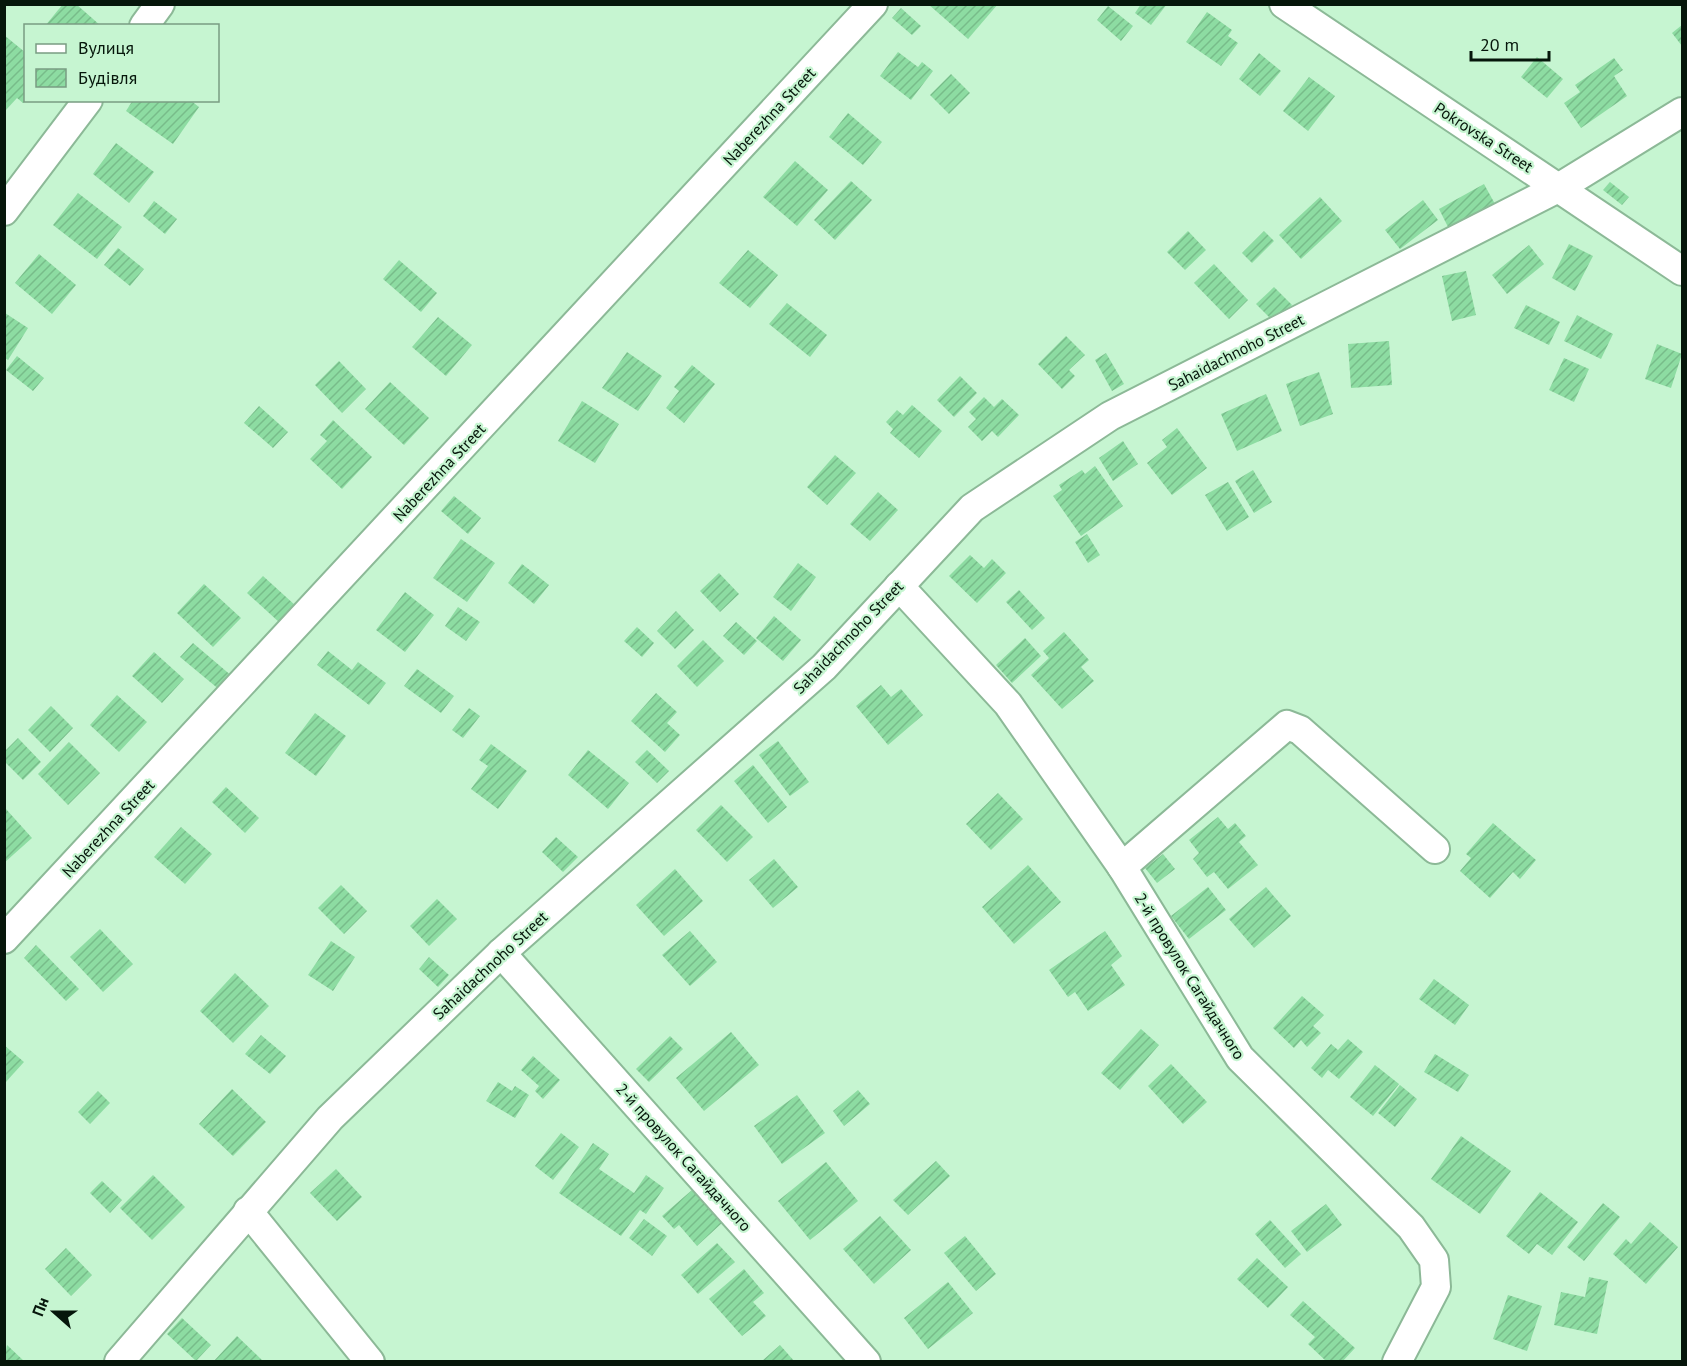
<svg xmlns="http://www.w3.org/2000/svg" width="1687" height="1366" viewBox="0 0 1687 1366" font-family="'PT Sans',sans-serif">
	<style>
		.building { fill: url(#building-hatch) }
		.lines { fill: none; stroke-linecap: round; stroke-linejoin: round }
		.minor-casing { stroke: #8cb997; stroke-width: 32 }
		.minor { stroke: #fff; stroke-width: 28 }
		.labels { text-anchor: middle; stroke-width: 4.5; stroke-linejoin: round; paint-order: stroke }
		.street-label { font-size: 16px; fill: #06160b; stroke: #c6f5d1 }
	</style>
	<defs>
		<pattern id="building-hatch" width="6" height="6" patternUnits="userSpaceOnUse" patternTransform="scale(1.5)"><rect width="6" height="6" fill="#8ddca2"/><path d="M-1 1l2-2M0 6l6-6M5 7l2-2" fill="none" stroke="#78bc8a"/></pattern>
	</defs>
	<rect width="100%" height="100%" fill="#c6f5d1"/>
	<!-- building -->
	<g class="building">
		<polygon points="63,4 76,4 101,26 45,26"/>
		<polygon points="928,4 998,4 968,39"/>
		<polygon points="1141,4 1167,4 1151,25 1135,13"/>
		<polygon points="1108,6 1133,26 1121,41 1097,20"/>
		<polygon points="901,8 921,26 912,35 892,18"/>
		<polygon points="1207,12 1232,30 1228,36 1238,43 1221,66 1186,42"/>
		<polygon points="1682,25 1682,46 1672,33"/>
		<polygon points="4,35 26,53 26,101 23,103 17,98 4,112"/>
		<polygon points="898,52 918,67 922,62 933,71 911,100 880,76"/>
		<polygon points="1259,53 1281,71 1260,96 1239,79"/>
		<polygon points="1537,57 1563,79 1547,98 1521,77"/>
		<polygon points="1614,58 1623,70 1614,76 1627,96 1581,128 1564,103 1580,92 1575,85"/>
		<polygon points="951,74 970,93 949,114 930,95"/>
		<polygon points="1309,77 1335,96 1308,131 1283,111"/>
		<polygon points="133,100 190,100 199,107 173,144 126,111"/>
		<polygon points="848,113 882,142 863,165 829,137"/>
		<polygon points="116,143 154,172 129,203 93,174"/>
		<polygon points="795,161 828,190 797,226 763,197"/>
		<polygon points="851,181 872,200 835,240 814,220"/>
		<polygon points="1610,182 1629,197 1622,205 1603,190"/>
		<polygon points="1484,184 1495,204 1449,229 1439,209"/>
		<polygon points="78,193 122,227 97,259 53,225"/>
		<polygon points="1320,197 1342,221 1301,259 1279,235"/>
		<polygon points="1423,200 1438,220 1400,249 1385,230"/>
		<polygon points="154,201 177,219 165,234 143,216"/>
		<polygon points="1188,231 1206,250 1185,270 1167,252"/>
		<polygon points="1264,231 1274,241 1252,263 1242,253"/>
		<polygon points="1569,244 1593,256 1575,291 1552,278"/>
		<polygon points="1529,245 1544,264 1507,294 1492,275"/>
		<polygon points="118,248 144,269 130,286 104,265"/>
		<polygon points="748,250 778,275 750,308 719,283"/>
		<polygon points="39,254 76,285 52,314 15,283"/>
		<polygon points="399,260 437,293 421,312 383,279"/>
		<polygon points="1214,264 1248,300 1229,319 1194,283"/>
		<polygon points="1466,271 1476,315 1452,321 1442,276"/>
		<polygon points="1274,287 1292,305 1274,322 1256,304"/>
		<polygon points="787,303 827,335 810,357 769,324"/>
		<polygon points="1526,305 1560,322 1549,345 1514,328"/>
		<polygon points="5,313 28,328 8,360 5,358"/>
		<polygon points="1577,315 1613,334 1601,359 1564,341"/>
		<polygon points="438,317 472,345 446,376 412,347"/>
		<polygon points="1066,336 1085,355 1069,370 1075,376 1062,389 1038,364"/>
		<polygon points="1389,341 1392,385 1351,388 1348,344"/>
		<polygon points="1657,344 1682,354 1671,388 1645,379"/>
		<polygon points="627,352 662,376 638,411 602,388"/>
		<polygon points="1106,353 1124,384 1112,391 1095,360"/>
		<polygon points="17,356 44,378 33,391 6,370"/>
		<polygon points="1564,358 1589,369 1574,402 1549,390"/>
		<polygon points="339,361 366,389 342,413 315,385"/>
		<polygon points="692,365 715,384 684,423 666,408 679,391 674,387"/>
		<polygon points="1319,372 1333,414 1300,426 1286,384"/>
		<polygon points="960,376 977,393 954,417 937,400"/>
		<polygon points="390,382 429,418 404,445 365,409"/>
		<polygon points="1266,394 1282,431 1237,451 1221,414"/>
		<polygon points="984,397 994,407 1002,399 1019,415 998,437 992,431 982,441 968,427 976,419 969,412"/>
		<polygon points="582,401 619,424 595,463 558,441"/>
		<polygon points="912,405 942,431 919,458 890,433 893,429 886,422 897,410 903,415"/>
		<polygon points="259,406 288,432 273,448 244,423"/>
		<polygon points="333,420 372,457 342,489 310,459 327,441 320,435"/>
		<polygon points="1177,428 1207,468 1172,495 1147,463 1167,447 1162,440"/>
		<polygon points="1123,441 1138,464 1113,481 1099,458"/>
		<polygon points="835,455 856,473 827,505 807,487"/>
		<polygon points="1095,466 1123,506 1081,536 1053,496 1062,490 1059,485 1082,470 1085,474"/>
		<polygon points="1253,470 1272,502 1254,513 1235,481"/>
		<polygon points="1228,482 1249,517 1227,531 1205,495"/>
		<polygon points="878,492 898,510 870,541 850,524"/>
		<polygon points="454,496 481,518 468,534 441,511"/>
		<polygon points="1087,534 1100,555 1088,563 1075,542"/>
		<polygon points="461,539 495,563 467,602 433,578"/>
		<polygon points="970,555 984,568 992,559 1006,573 977,603 949,576"/>
		<polygon points="798,563 816,577 791,611 773,597"/>
		<polygon points="522,564 549,585 534,604 508,583"/>
		<polygon points="719,573 739,594 720,612 700,591"/>
		<polygon points="263,576 296,606 280,623 247,593"/>
		<polygon points="204,584 241,618 213,647 177,613"/>
		<polygon points="1019,590 1045,618 1032,630 1006,602"/>
		<polygon points="405,592 434,615 405,652 376,630"/>
		<polygon points="458,607 480,622 466,641 445,626"/>
		<polygon points="676,611 694,630 675,649 657,631"/>
		<polygon points="774,616 801,640 783,661 756,638"/>
		<polygon points="736,622 757,641 744,655 723,636"/>
		<polygon points="637,627 654,643 642,657 624,641"/>
		<polygon points="1064,632 1089,660 1081,667 1094,681 1062,709 1031,675 1049,658 1043,651"/>
		<polygon points="1025,638 1041,656 1012,683 996,665"/>
		<polygon points="703,640 724,661 697,687 677,666"/>
		<polygon points="193,643 233,677 221,691 180,657"/>
		<polygon points="328,651 352,670 358,662 386,683 369,705 317,665"/>
		<polygon points="154,652 184,679 162,703 132,676"/>
		<polygon points="417,669 454,696 441,713 404,686"/>
		<polygon points="881,685 891,697 901,689 923,715 888,745 856,706"/>
		<polygon points="656,693 677,712 667,723 680,735 665,752 631,721"/>
		<polygon points="117,695 147,722 119,752 90,725"/>
		<polygon points="51,706 73,728 50,752 28,730"/>
		<polygon points="469,708 480,716 463,738 452,730"/>
		<polygon points="315,713 346,736 316,776 285,753"/>
		<polygon points="18,738 41,762 23,780 4,761 4,752"/>
		<polygon points="778,741 809,782 790,796 759,755"/>
		<polygon points="69,742 100,773 68,805 38,774"/>
		<polygon points="491,744 527,771 498,809 471,789 488,766 479,760"/>
		<polygon points="588,750 629,783 608,809 568,775"/>
		<polygon points="647,750 669,771 657,783 635,762"/>
		<polygon points="753,765 787,807 768,823 734,781"/>
		<polygon points="226,787 259,818 245,833 212,802"/>
		<polygon points="998,793 1023,819 991,850 966,824"/>
		<polygon points="721,805 753,837 727,862 696,830"/>
		<polygon points="6,809 32,838 4,863 4,810"/>
		<polygon points="1218,817 1228,829 1235,823 1246,836 1239,842 1258,865 1228,889 1214,872 1207,877 1193,859 1199,853 1189,840"/>
		<polygon points="1493,823 1536,860 1520,879 1513,872 1490,898 1460,871 1471,858 1466,854"/>
		<polygon points="181,827 212,854 185,884 154,857"/>
		<polygon points="556,837 578,857 563,872 542,852"/>
		<polygon points="1163,854 1175,869 1157,883 1145,868"/>
		<polygon points="774,859 798,887 773,908 749,880"/>
		<polygon points="1028,865 1061,902 1014,944 982,907"/>
		<polygon points="675,869 703,901 664,936 636,905"/>
		<polygon points="341,885 367,911 344,934 318,908"/>
		<polygon points="1208,887 1226,910 1189,939 1171,916"/>
		<polygon points="1266,887 1291,916 1254,948 1229,919"/>
		<polygon points="437,899 457,919 429,946 410,926"/>
		<polygon points="100,929 133,964 103,992 70,957"/>
		<polygon points="690,931 717,962 690,986 662,955"/>
		<polygon points="1105,931 1122,956 1111,965 1125,985 1088,1011 1075,992 1068,997 1049,970"/>
		<polygon points="331,941 355,957 333,991 308,975"/>
		<polygon points="36,945 79,989 66,1001 24,958"/>
		<polygon points="429,957 449,975 438,987 419,969"/>
		<polygon points="235,973 269,1006 233,1043 200,1011"/>
		<polygon points="1434,979 1469,1005 1455,1025 1419,999"/>
		<polygon points="1302,996 1324,1015 1313,1026 1321,1033 1307,1047 1301,1040 1294,1048 1273,1028"/>
		<polygon points="1141,1029 1159,1045 1120,1090 1101,1073"/>
		<polygon points="731,1032 759,1065 704,1111 676,1078"/>
		<polygon points="261,1035 286,1056 270,1074 245,1054"/>
		<polygon points="670,1036 683,1049 649,1082 636,1069"/>
		<polygon points="1348,1039 1363,1052 1339,1079 1328,1070 1322,1078 1311,1068 1331,1044 1338,1050"/>
		<polygon points="4,1045 24,1062 4,1084"/>
		<polygon points="1435,1054 1469,1075 1458,1092 1424,1072"/>
		<polygon points="533,1056 560,1080 543,1099 535,1091 539,1086 521,1070"/>
		<polygon points="1171,1064 1207,1102 1183,1124 1148,1086"/>
		<polygon points="1375,1065 1399,1084 1373,1116 1350,1097"/>
		<polygon points="498,1082 512,1091 515,1086 529,1095 515,1118 486,1101"/>
		<polygon points="1400,1085 1417,1099 1395,1127 1378,1113"/>
		<polygon points="232,1089 266,1122 233,1156 199,1124"/>
		<polygon points="858,1090 870,1104 844,1126 833,1111"/>
		<polygon points="98,1091 110,1103 90,1124 78,1112"/>
		<polygon points="797,1095 825,1133 782,1164 754,1126"/>
		<polygon points="561,1133 579,1147 553,1180 535,1166"/>
		<polygon points="1461,1136 1511,1171 1480,1214 1431,1179"/>
		<polygon points="593,1143 609,1154 599,1169 634,1193 646,1175 664,1188 646,1214 640,1210 621,1236 559,1193"/>
		<polygon points="936,1161 950,1176 908,1215 893,1200"/>
		<polygon points="826,1162 858,1201 810,1240 778,1201"/>
		<polygon points="336,1169 362,1197 337,1221 310,1193"/>
		<polygon points="153,1175 185,1207 152,1240 120,1208"/>
		<polygon points="102,1181 122,1200 110,1213 90,1193"/>
		<polygon points="692,1190 722,1223 697,1246 679,1225 674,1229 662,1216"/>
		<polygon points="1540,1192 1578,1222 1552,1255 1537,1244 1529,1254 1506,1236"/>
		<polygon points="1603,1203 1620,1217 1584,1261 1567,1247"/>
		<polygon points="1326,1204 1342,1225 1307,1252 1291,1231"/>
		<polygon points="880,1216 911,1250 874,1284 843,1249"/>
		<polygon points="644,1219 667,1236 652,1256 629,1238"/>
		<polygon points="1270,1220 1301,1254 1285,1268 1255,1234"/>
		<polygon points="1650,1222 1678,1247 1646,1284 1613,1254 1626,1239 1631,1244"/>
		<polygon points="965,1236 996,1274 976,1291 944,1253"/>
		<polygon points="717,1243 735,1262 698,1294 681,1275"/>
		<polygon points="66,1248 92,1275 71,1296 45,1269"/>
		<polygon points="1257,1258 1288,1287 1268,1308 1237,1279"/>
		<polygon points="744,1269 764,1293 753,1302 766,1316 742,1336 709,1299"/>
		<polygon points="1589,1277 1608,1281 1597,1334 1554,1325 1561,1292 1585,1297"/>
		<polygon points="948,1282 973,1313 928,1349 904,1318"/>
		<polygon points="1508,1295 1542,1306 1527,1351 1493,1339"/>
		<polygon points="1303,1301 1355,1348 1342,1362 1327,1362 1308,1344 1315,1337 1290,1315"/>
		<polygon points="182,1318 211,1345 196,1361 167,1334"/>
		<polygon points="237,1336 264,1362 213,1362"/>
		<polygon points="7,1345 25,1362 4,1362"/>
		<polygon points="780,1345 795,1362 761,1362"/>
	</g>
	<g class="lines">
		<defs>
			<g id="minor">
				<polyline points="1284,4 1682,271"/>
				<polyline points="144,26 160,4"/>
				<polyline points="4,211 88,100"/>
				<polyline points="899,586 1008,704 1122,867 1240,1058 1411,1227 1434,1260 1436,1287 1397,1362"/>
				<polyline points="1122,867 1287,725 1300,730 1435,849"/>
				<polyline points="4,939 873,4"/>
				<polyline points="501,953 866,1362"/>
				<polyline points="248,1211 370,1362"/>
				<polyline points="119,1362 330,1118 501,953 824,667 972,508 1110,416 1560,187 1682,112"/>
			</g>
		</defs>
		<!-- minor casing -->
		<use href="#minor" class="minor-casing"/>
		<!-- minor -->
		<use href="#minor" class="minor"/>
	</g>
	<g class="labels">
		<!-- street labels -->
		<g class="street-label">
			<text transform="translate(769 116) rotate(-47)" y="6">Naberezhna Street</text>
			<text transform="translate(1484 137) rotate(33)" y="6">Pokrovska Street</text>
			<text transform="translate(1236 352) rotate(-27)" y="6">Sahaidachnoho Street</text>
			<text transform="translate(439 472) rotate(-47)" y="6">Naberezhna Street</text>
			<text transform="translate(848 637) rotate(-46)" y="6">Sahaidachnoho Street</text>
			<text transform="translate(108 828) rotate(-47)" y="6">Naberezhna Street</text>
			<text transform="translate(490 965) rotate(-43)" y="6">Sahaidachnoho Street</text>
			<text transform="translate(1190 976) rotate(58)" y="6">2-й провулок Сагайдачного</text>
			<text transform="translate(684 1157) rotate(48)" y="6">2-й провулок Сагайдачного</text>
		</g>
	</g>
	<!-- border -->
	<rect width="1687" height="1366" fill="none" stroke="#06160b" stroke-width="12"/>
	<!-- legend -->
	<rect x="24" y="24" width="195" height="78" fill="#c6f5d1" stroke="#799c82" stroke-width="1.5"/>
	<rect x="36" y="44" width="30" height="9" fill="#ffffff" stroke="#799c82" stroke-width="1.5"/>
	<text x="78" y="54" font-size="18" fill="#06160b">Вулиця</text>
	<rect x="36" y="69" width="30" height="18" fill="url(#building-hatch)" stroke="#799c82" stroke-width="1.5"/>
	<text x="78" y="84" font-size="18" fill="#06160b">Будівля</text>
	<!-- north arrow -->
	<g transform="translate(54 1312) rotate(291)" stroke="#c6f5d1" stroke-width="4.5" paint-order="stroke">
	<path d="M0-4.5L10 22L0 15L-10 22Z" fill="#06160b"/>
	<text y="-9" font-size="16" font-weight="bold" text-anchor="middle" fill="#06160b">Пн</text>
	</g>
	<!-- scale -->
	<path d="M1471 51v9h78v-9" fill="none" stroke="#06160b" stroke-width="3"/>
	<text x="1480" y="51" font-size="18" fill="#06160b" stroke="#c6f5d1" stroke-width="4.5" paint-order="stroke">20 m</text>
</svg>
